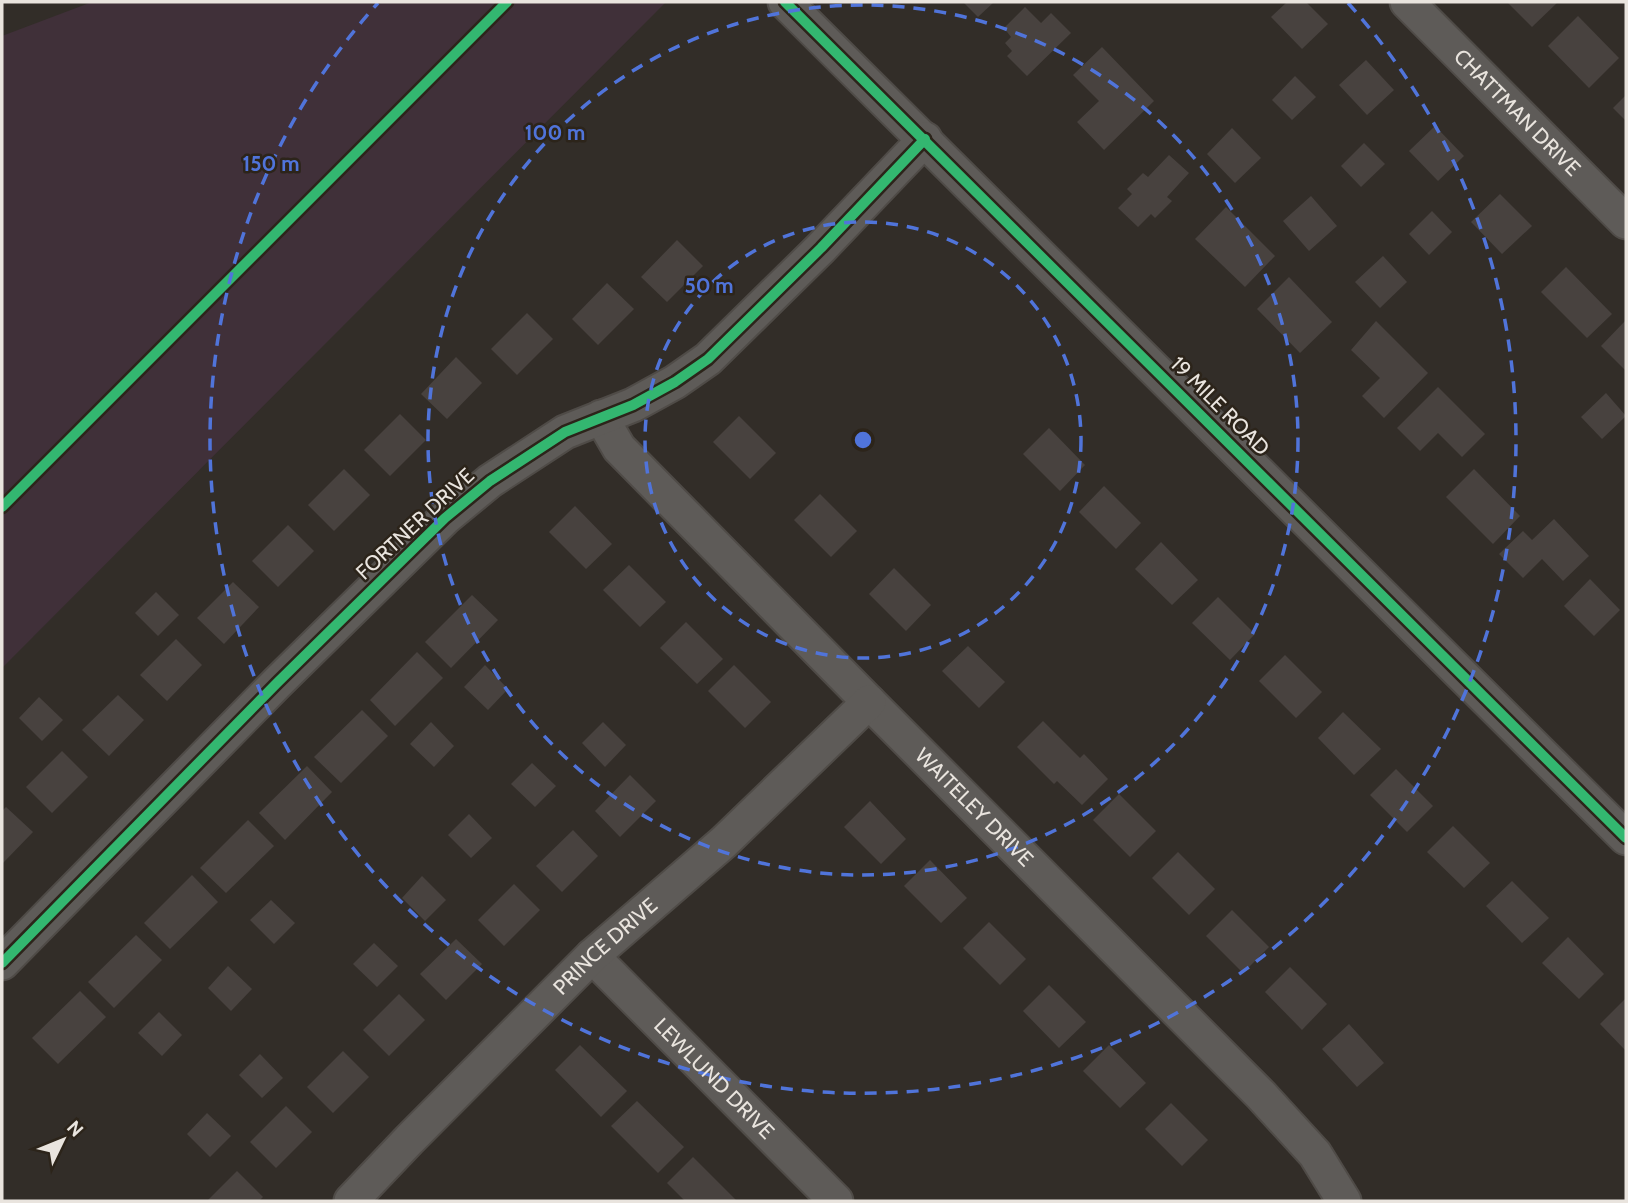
<svg xmlns="http://www.w3.org/2000/svg" width="1628" height="1203" viewBox="0 0 1628 1203" font-family="Cabin,sans-serif">
	<style>
		.education { fill: #403039 }
		.building { fill: #48423f }
		.lines { fill: none; stroke-linecap: round; stroke-linejoin: round }
		.minor-casing { stroke: #4f4b47; stroke-width: 37 }
		.minor { stroke: #5e5b58; stroke-width: 33 }
		.cycleway-casing { stroke: #2c241a; stroke-width: 15 }
		.cycleway { stroke: #33b770; stroke-width: 10 }
		.ring { fill: none; stroke: #5074da; stroke-width: 3.5; stroke-dasharray: 12 9 }
		.labels { text-anchor: middle; stroke-width: 5; stroke-linejoin: round; paint-order: stroke }
		.street-label { font-size: 21px; fill: #e9e4de; stroke: #2c241a }
		.centre { fill: #5074da; stroke: #2c241a; stroke-width: 3.5 }
		.ring-label { font-size: 21px; text-anchor: middle; font-weight: bold; fill: #5074da; stroke: #2c241a; stroke-width: 5; stroke-linejoin: round; paint-order: stroke }
	</style>
	<rect width="100%" height="100%" fill="#322d28"/>
	<!-- education -->
	<polygon class="education" points="92,2 666,2 2,668 2,36"/>
	<!-- building -->
	<g class="building">
		<polygon points="963,2 994,2 978,17"/>
		<polygon points="1287,2 1306,2 1328,24 1302,49 1271,17"/>
		<polygon points="1507,2 1558,2 1532,27"/>
		<polygon points="1025,7 1041,23 1051,13 1071,33 1027,76 1007,56 1012,51 1005,43 1011,37 1004,28"/>
		<polygon points="1578,16 1619,58 1589,88 1548,46"/>
		<polygon points="1102,47 1154,101 1104,150 1077,122 1099,101 1073,75"/>
		<polygon points="1366,60 1394,90 1367,115 1339,85"/>
		<polygon points="1295,76 1316,97 1292,120 1272,100"/>
		<polygon points="1626,95 1626,121 1613,108"/>
		<polygon points="1435,126 1464,156 1438,181 1409,151"/>
		<polygon points="1232,128 1261,158 1235,183 1207,154"/>
		<polygon points="1364,143 1385,164 1361,187 1341,166"/>
		<polygon points="1169,155 1189,173 1167,197 1172,201 1155,218 1151,214 1138,227 1118,208 1132,194 1127,189 1143,173 1148,177"/>
		<polygon points="1500,194 1532,226 1502,254 1471,222"/>
		<polygon points="1311,196 1337,226 1309,251 1283,221"/>
		<polygon points="1226,207 1275,256 1245,287 1195,239"/>
		<polygon points="1432,211 1452,232 1429,255 1409,234"/>
		<polygon points="677,240 703,266 667,302 641,277"/>
		<polygon points="1383,256 1407,282 1380,308 1355,282"/>
		<polygon points="1566,267 1612,314 1587,338 1541,292"/>
		<polygon points="1289,277 1332,322 1300,353 1257,309"/>
		<polygon points="607,283 634,309 598,345 572,319"/>
		<polygon points="527,313 553,339 517,375 491,349"/>
		<polygon points="1626,320 1626,371 1601,346"/>
		<polygon points="1376,321 1428,373 1384,418 1362,396 1380,378 1351,350"/>
		<polygon points="456,357 482,383 447,419 421,394"/>
		<polygon points="1438,387 1485,434 1462,457 1438,433 1420,451 1397,428"/>
		<polygon points="1606,393 1626,416 1602,439 1581,417"/>
		<polygon points="400,414 426,440 390,476 364,450"/>
		<polygon points="739,416 776,453 750,479 713,442"/>
		<polygon points="1049,428 1085,465 1060,491 1023,454"/>
		<polygon points="344,469 370,495 334,531 308,505"/>
		<polygon points="1474,469 1520,516 1493,544 1446,497"/>
		<polygon points="1104,486 1141,523 1116,549 1079,512"/>
		<polygon points="820,494 857,531 831,557 794,520"/>
		<polygon points="575,506 612,544 586,569 549,532"/>
		<polygon points="1554,519 1589,556 1563,581 1542,559 1523,578 1499,554 1523,531 1532,540"/>
		<polygon points="288,525 314,551 278,587 252,561"/>
		<polygon points="1161,542 1198,580 1172,605 1135,569"/>
		<polygon points="629,565 666,602 640,627 603,590"/>
		<polygon points="894,568 931,605 906,631 869,594"/>
		<polygon points="1590,579 1620,610 1594,636 1564,606"/>
		<polygon points="233,582 259,607 224,644 197,618"/>
		<polygon points="156,592 179,615 158,636 135,613"/>
		<polygon points="472,595 498,620 451,668 425,642"/>
		<polygon points="1218,597 1255,634 1230,660 1192,623"/>
		<polygon points="686,622 723,659 697,684 660,648"/>
		<polygon points="176,639 202,665 167,701 140,675"/>
		<polygon points="968,646 1005,682 979,708 942,671"/>
		<polygon points="417,652 443,678 395,726 370,700"/>
		<polygon points="1285,655 1322,692 1296,718 1259,681"/>
		<polygon points="485,665 508,689 488,710 464,687"/>
		<polygon points="734,665 771,702 745,728 708,691"/>
		<polygon points="118,695 144,720 109,756 82,730"/>
		<polygon points="39,697 63,720 42,741 19,718"/>
		<polygon points="362,710 388,736 341,783 314,757"/>
		<polygon points="1343,712 1381,749 1354,775 1318,738"/>
		<polygon points="1043,721 1080,758 1084,754 1108,779 1082,805 1057,781 1054,784 1017,747"/>
		<polygon points="431,722 454,746 434,767 410,744"/>
		<polygon points="603,722 626,745 605,767 582,743"/>
		<polygon points="62,751 88,777 52,813 26,787"/>
		<polygon points="532,763 556,786 535,807 511,784"/>
		<polygon points="307,766 332,792 285,840 259,813"/>
		<polygon points="1396,769 1433,806 1407,832 1370,795"/>
		<polygon points="630,775 656,801 620,837 595,811"/>
		<polygon points="1119,794 1156,831 1130,857 1093,820"/>
		<polygon points="870,801 906,839 881,864 844,827"/>
		<polygon points="6,807 33,832 2,864 2,811"/>
		<polygon points="469,814 492,838 471,858 448,835"/>
		<polygon points="248,820 274,846 226,893 200,868"/>
		<polygon points="1453,826 1490,863 1464,888 1427,852"/>
		<polygon points="573,830 598,856 562,892 536,866"/>
		<polygon points="1178,852 1215,889 1189,915 1152,878"/>
		<polygon points="930,860 967,898 941,923 904,886"/>
		<polygon points="192,875 218,902 170,949 144,923"/>
		<polygon points="422,876 446,900 425,921 402,898"/>
		<polygon points="1512,881 1549,918 1522,943 1486,906"/>
		<polygon points="514,884 540,910 504,946 478,920"/>
		<polygon points="271,900 295,923 274,944 250,920"/>
		<polygon points="1232,910 1269,947 1243,973 1206,936"/>
		<polygon points="989,922 1026,959 1000,985 963,948"/>
		<polygon points="136,935 162,960 114,1008 88,982"/>
		<polygon points="1568,937 1604,974 1579,999 1542,963"/>
		<polygon points="456,939 482,964 446,1000 420,974"/>
		<polygon points="374,943 398,966 377,987 353,964"/>
		<polygon points="228,966 252,989 231,1011 208,988"/>
		<polygon points="1290,967 1327,1004 1302,1030 1265,992"/>
		<polygon points="1049,985 1086,1022 1059,1048 1023,1011"/>
		<polygon points="80,991 106,1017 58,1064 32,1038"/>
		<polygon points="399,994 425,1020 389,1056 363,1030"/>
		<polygon points="1626,998 1626,1051 1600,1024"/>
		<polygon points="159,1012 182,1035 162,1056 138,1033"/>
		<polygon points="1349,1024 1384,1063 1357,1087 1322,1049"/>
		<polygon points="580,1045 627,1091 601,1117 555,1070"/>
		<polygon points="1109,1045 1146,1083 1120,1108 1083,1071"/>
		<polygon points="343,1051 369,1077 333,1113 307,1087"/>
		<polygon points="260,1054 283,1078 262,1098 239,1075"/>
		<polygon points="637,1101 684,1147 658,1173 611,1126"/>
		<polygon points="1171,1103 1208,1140 1182,1166 1145,1129"/>
		<polygon points="286,1106 312,1132 276,1168 250,1142"/>
		<polygon points="207,1113 231,1136 210,1157 187,1134"/>
		<polygon points="693,1157 737,1201 685,1201 667,1183"/>
		<polygon points="237,1171 263,1197 259,1201 207,1201"/>
	</g>
	<g class="lines">
		<defs>
			<g id="minor">
				<polyline points="785,2 1626,838"/>
				<path id="s1" d="M1407,2L1626,222"/>
				<path id="s2" d="M601,417L619,448L869,702L1261,1095L1315,1154L1344,1201"/>
				<path id="s3" d="M592,956L836,1201"/>
				<polyline points="2,963 277,683 445,518 490,481 565,432 633,405 675,382 708,359 821,248 925,139"/>
				<path id="s4" d="M351,1201L409,1140L592,956L724,842L869,702"/>
			</g>
		</defs>
		<!-- minor casing -->
		<use href="#minor" class="minor-casing"/>
		<!-- minor -->
		<use href="#minor" class="minor"/>
		<defs>
			<g id="cycleway">
				<polyline points="785,2 1626,838"/>
				<polyline points="2,507 507,2"/>
				<polyline points="2,963 277,683 445,518 490,481 565,432 633,405 675,382 708,359 821,248 925,139"/>
			</g>
		</defs>
		<!-- cycleway casing -->
		<use href="#cycleway" class="cycleway-casing"/>
		<!-- cycleway -->
		<use href="#cycleway" class="cycleway"/>
	</g>
	<!-- distance rings -->
	<g class="ring">
		<circle cx="863" cy="440" r="218"/>
		<circle cx="863" cy="440" r="435"/>
		<path d="M1348 3A653 653 0 1 1 378 3"/>
	</g>
	<g class="labels">
		<!-- street labels -->
		<g class="street-label">
			<text dy="7" stroke="none"><textPath href="#s1" startOffset="156">CHATTMAN DRIVE</textPath></text>
			<text transform="translate(1220 406) rotate(45)" y="7">19 MILE ROAD</text>
			<text transform="translate(415 524) rotate(-43)" y="7">FORTNER DRIVE</text>
			<text dy="7" stroke="none"><textPath href="#s2" startOffset="541">WAITELEY DRIVE</textPath></text>
			<text dy="7" stroke="none"><textPath href="#s4" startOffset="360">PRINCE DRIVE</textPath></text>
			<text dy="7" stroke="none"><textPath href="#s3" startOffset="173">LEWLUND DRIVE</textPath></text>
		</g>
	</g>
	<circle cx="863" cy="440" r="10" class="centre"/>
	<g class="ring-label">
		<text x="555" y="140">100 m</text>
		<text x="271" y="171">150 m</text>
		<text x="709" y="293">50 m</text>
	</g>
	<!-- border -->
	<rect width="1628" height="1203" fill="none" stroke="#e9e4de" stroke-width="7"/>
	<!-- north arrow -->
	<g transform="translate(63 1140) rotate(47)" stroke="#2c241a" stroke-width="5" paint-order="stroke">
	<path d="M0-5L12 26L0 18L-12 26Z" fill="#e9e4de"/>
	<text y="-10" font-size="19" font-weight="bold" text-anchor="middle" fill="#e9e4de">N</text>
	</g>
</svg>
